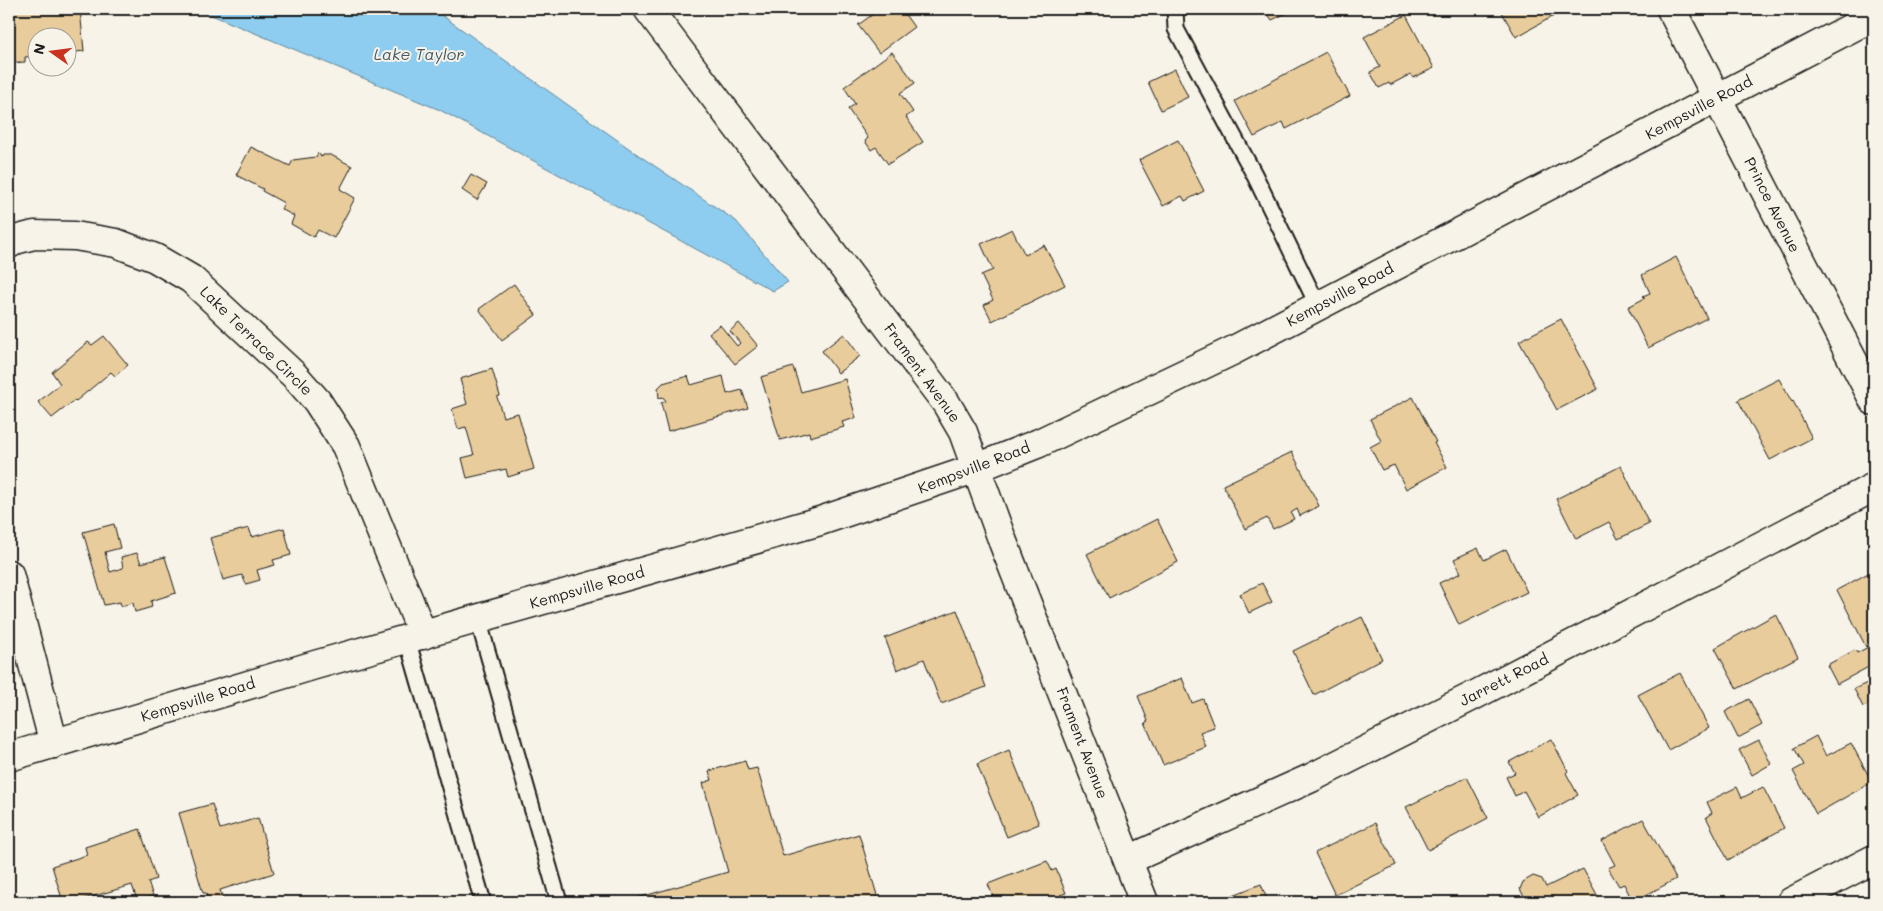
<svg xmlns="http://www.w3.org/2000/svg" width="1883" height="911" viewBox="0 0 1883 911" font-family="Mali,sans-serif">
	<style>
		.water { fill: #8ecdef; stroke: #60869b }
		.building { fill: #e8cc9c; stroke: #1c1c1c }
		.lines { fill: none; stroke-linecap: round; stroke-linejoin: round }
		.service-casing { stroke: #1c1c1c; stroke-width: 19 }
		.minor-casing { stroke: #1c1c1c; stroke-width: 31 }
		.secondary-casing { stroke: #1c1c1c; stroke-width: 31 }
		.service { stroke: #f7f3e8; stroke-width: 15 }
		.minor { stroke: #f7f3e8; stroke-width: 28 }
		.secondary { stroke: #f7f3e8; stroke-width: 28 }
		.labels { text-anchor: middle; stroke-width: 4; stroke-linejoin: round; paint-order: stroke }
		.street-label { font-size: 15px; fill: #1c1c1c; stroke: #f7f3e8 }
		.water-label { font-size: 16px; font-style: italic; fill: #445a66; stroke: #f7f3e8 }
	</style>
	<rect width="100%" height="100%" fill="#f7f3e8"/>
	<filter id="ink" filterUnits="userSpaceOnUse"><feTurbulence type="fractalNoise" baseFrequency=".02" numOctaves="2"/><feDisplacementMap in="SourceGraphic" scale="10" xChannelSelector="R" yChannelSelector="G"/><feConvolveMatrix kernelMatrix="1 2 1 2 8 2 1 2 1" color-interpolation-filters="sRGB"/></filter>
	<g filter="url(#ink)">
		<!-- water -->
		<polygon class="water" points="197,9 433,9 637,154 736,221 788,282 773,291 440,110"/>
		<!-- building -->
		<g class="building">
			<polygon points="9,9 34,9 34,10 80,9 84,51 68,53 68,38 38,38 38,56 25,57 25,62 9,63"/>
			<polygon points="770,9 787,9 776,17"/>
			<polygon points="880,9 901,9 914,27 879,53 858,25"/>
			<polygon points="1264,9 1295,9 1272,20"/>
			<polygon points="1500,9 1557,9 1559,13 1516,37"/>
			<polygon points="1406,15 1434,68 1413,78 1411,74 1390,85 1389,83 1379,88 1370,72 1380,67 1364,37"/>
			<polygon points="892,52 915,83 900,93 913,112 906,117 923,142 888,164 876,147 871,150 865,141 868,138 848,109 855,104 844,87"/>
			<polygon points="1326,52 1350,96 1286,129 1283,122 1254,137 1235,101"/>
			<polygon points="1175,69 1188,97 1161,110 1148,82"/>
			<polygon points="1178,140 1204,191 1185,201 1182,196 1163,206 1139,160"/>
			<polygon points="251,147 290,166 293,160 316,157 318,153 322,157 323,155 331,155 352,166 340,189 355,198 334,238 318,230 314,237 291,224 294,216 281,209 284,203 262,191 263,189 236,175"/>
			<polygon points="471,175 487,184 477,200 462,190"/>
			<polygon points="1012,229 1025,255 1044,245 1065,285 992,321 984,305 993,300 981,275 993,270 981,244"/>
			<polygon points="1676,257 1707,318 1648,348 1628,307 1645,298 1643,296 1650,293 1642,275"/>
			<polygon points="514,284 536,315 502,340 479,309"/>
			<polygon points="1561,319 1598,389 1557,410 1519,341"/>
			<polygon points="739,323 758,346 735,364 709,333 720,325 737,346 740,343 730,331"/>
			<polygon points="844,334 860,356 838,373 822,351"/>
			<polygon points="104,336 128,365 115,376 111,372 76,401 75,400 52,418 38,402 60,384 52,372 88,342 92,345"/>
			<polygon points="793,367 801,392 845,379 856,418 842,422 844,427 810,437 809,432 780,440 761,377"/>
			<polygon points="492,369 500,396 497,397 503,417 518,413 534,469 508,477 506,469 467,478 462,458 474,455 466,427 458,429 452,409 467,404 460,379"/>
			<polygon points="688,376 691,385 723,376 727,394 742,390 748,408 668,431 661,403 666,401 663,397 659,398 658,388 663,383"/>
			<polygon points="1779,379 1792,402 1793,401 1812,438 1770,460 1738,400"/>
			<polygon points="1413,397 1436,442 1434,443 1447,467 1406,489 1394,465 1382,470 1370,447 1381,441 1370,419"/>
			<polygon points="1292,452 1319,506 1300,516 1297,509 1291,513 1294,519 1273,529 1267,518 1245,529 1223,485"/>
			<polygon points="1621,466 1649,524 1618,539 1609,522 1576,539 1556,499"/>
			<polygon points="1157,519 1178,562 1109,598 1087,554"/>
			<polygon points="114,524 120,548 105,552 110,572 123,568 121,557 137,553 141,563 165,557 176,593 151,601 152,607 135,612 133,603 121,606 120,602 104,605 83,532"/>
			<polygon points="249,528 252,537 284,528 291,555 273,560 275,565 257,570 260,580 246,584 242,575 223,580 210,538"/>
			<polygon points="1478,548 1484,560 1506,549 1527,592 1459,625 1439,583 1461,573 1454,559"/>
			<polygon points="1874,570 1874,642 1866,647 1837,590"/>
			<polygon points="1262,583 1272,602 1249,613 1240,594"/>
			<polygon points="957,610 986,687 941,704 924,659 897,670 885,638"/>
			<polygon points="1776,614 1798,657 1737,689 1715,648"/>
			<polygon points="1362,617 1382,659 1314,695 1293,651"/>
			<polygon points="1874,644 1874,664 1837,684 1827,665 1855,650 1857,653"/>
			<polygon points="1680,673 1709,728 1668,750 1638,695"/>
			<polygon points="1182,678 1192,703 1203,699 1214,727 1200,732 1206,747 1163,765 1145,723 1148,721 1138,696"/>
			<polygon points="1874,680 1874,702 1863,707 1854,689"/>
			<polygon points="1749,699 1762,725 1738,738 1725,712"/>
			<polygon points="1816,736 1826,756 1851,743 1872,782 1816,814 1793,771 1804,765 1794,748"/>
			<polygon points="1551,739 1568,771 1566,773 1578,795 1538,817 1524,791 1515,796 1506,777 1515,773 1509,762"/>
			<polygon points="1759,740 1771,764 1752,775 1739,750"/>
			<polygon points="1009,750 1039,824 1007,837 977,764"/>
			<polygon points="745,761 748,770 757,768 783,856 859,834 879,902 631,902 630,900 728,872 703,783 712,780 709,771"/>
			<polygon points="1467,777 1488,818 1428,850 1406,807"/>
			<polygon points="1737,787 1742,798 1763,787 1784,828 1728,860 1706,817 1712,813 1707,802"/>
			<polygon points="212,804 220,829 258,818 274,873 220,890 223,899 209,902 206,893 203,893 179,813"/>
			<polygon points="1643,819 1676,879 1633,902 1624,884 1619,886 1608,868 1615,865 1602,841"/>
			<polygon points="1375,823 1396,865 1335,895 1315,853"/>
			<polygon points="140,829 156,879 148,882 153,896 137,900 132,885 74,902 63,902 52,866 87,855 85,847"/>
			<polygon points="1047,861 1052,871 1056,869 1066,893 1060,895 1063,902 995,902 988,884"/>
			<polygon points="1583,869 1601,902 1527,902 1520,889 1523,882 1533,876 1542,879 1546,887"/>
			<polygon points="1261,884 1268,902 1218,901"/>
		</g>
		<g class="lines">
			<defs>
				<g id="service">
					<polyline points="1175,9 1176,29 1254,174 1318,306"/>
					<polyline points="478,619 559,902"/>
					<polyline points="407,639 483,902"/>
				</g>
				<g id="minor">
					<polyline points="648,9 946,403 963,432 1003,542 1144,902"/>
					<polyline points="1671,9 1874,401"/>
					<polyline points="9,244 15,240 34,235 75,236 116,243 155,258 191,279 294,375 317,401 346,446 423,635"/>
					<polyline points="9,574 54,744"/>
					<polyline points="1128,860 1311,778 1473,696 1874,487"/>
					<polyline points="1791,902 1874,859"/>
				</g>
				<polyline id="secondary" points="9,757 315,665 820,521 977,468 1039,443 1232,351 1874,16"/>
			</defs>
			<!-- service casing -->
			<use href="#service" class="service-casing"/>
			<!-- minor casing -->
			<use href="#minor" class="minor-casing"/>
			<!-- secondary casing -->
			<use href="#secondary" class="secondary-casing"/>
			<!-- service -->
			<use href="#service" class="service"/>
			<!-- minor -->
			<use href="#minor" class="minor"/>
			<!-- secondary -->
			<use href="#secondary" class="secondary"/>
		</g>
	</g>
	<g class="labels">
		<!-- street labels -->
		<g class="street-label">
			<text transform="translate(1699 108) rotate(-28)" y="5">Kempsville Road</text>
			<text transform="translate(1772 205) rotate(63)" y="5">Prince Avenue</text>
			<text transform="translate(1340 295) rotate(-28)" y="5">Kempsville Road</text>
			<text transform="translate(256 341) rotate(44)" y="5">Lake Terrace Circle</text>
			<text transform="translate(922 373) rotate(54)" y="5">Frament Avenue</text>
			<text transform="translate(974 468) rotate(-21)" y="5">Kempsville Road</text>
			<text transform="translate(587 588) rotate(-16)" y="5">Kempsville Road</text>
			<text transform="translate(1504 680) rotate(-27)" y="5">Jarrett Road</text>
			<text transform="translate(198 700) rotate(-17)" y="5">Kempsville Road</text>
			<text transform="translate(1082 743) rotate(69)" y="5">Frament Avenue</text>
		</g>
		<!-- water labels -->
		<g class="water-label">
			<text x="419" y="60">Lake Taylor</text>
		</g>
	</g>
	<!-- margin -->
	<rect width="1883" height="911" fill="none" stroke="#f7f3e8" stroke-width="30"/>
	<rect x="15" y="15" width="1853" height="881" fill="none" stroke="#1c1c1c" stroke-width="2" filter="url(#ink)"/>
	<!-- north arrow -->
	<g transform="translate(52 52) rotate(284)"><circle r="24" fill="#f7f3e8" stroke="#9f9d96"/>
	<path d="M0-4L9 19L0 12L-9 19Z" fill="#c8321e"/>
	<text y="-8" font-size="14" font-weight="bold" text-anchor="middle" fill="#1c1c1c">N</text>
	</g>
</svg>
